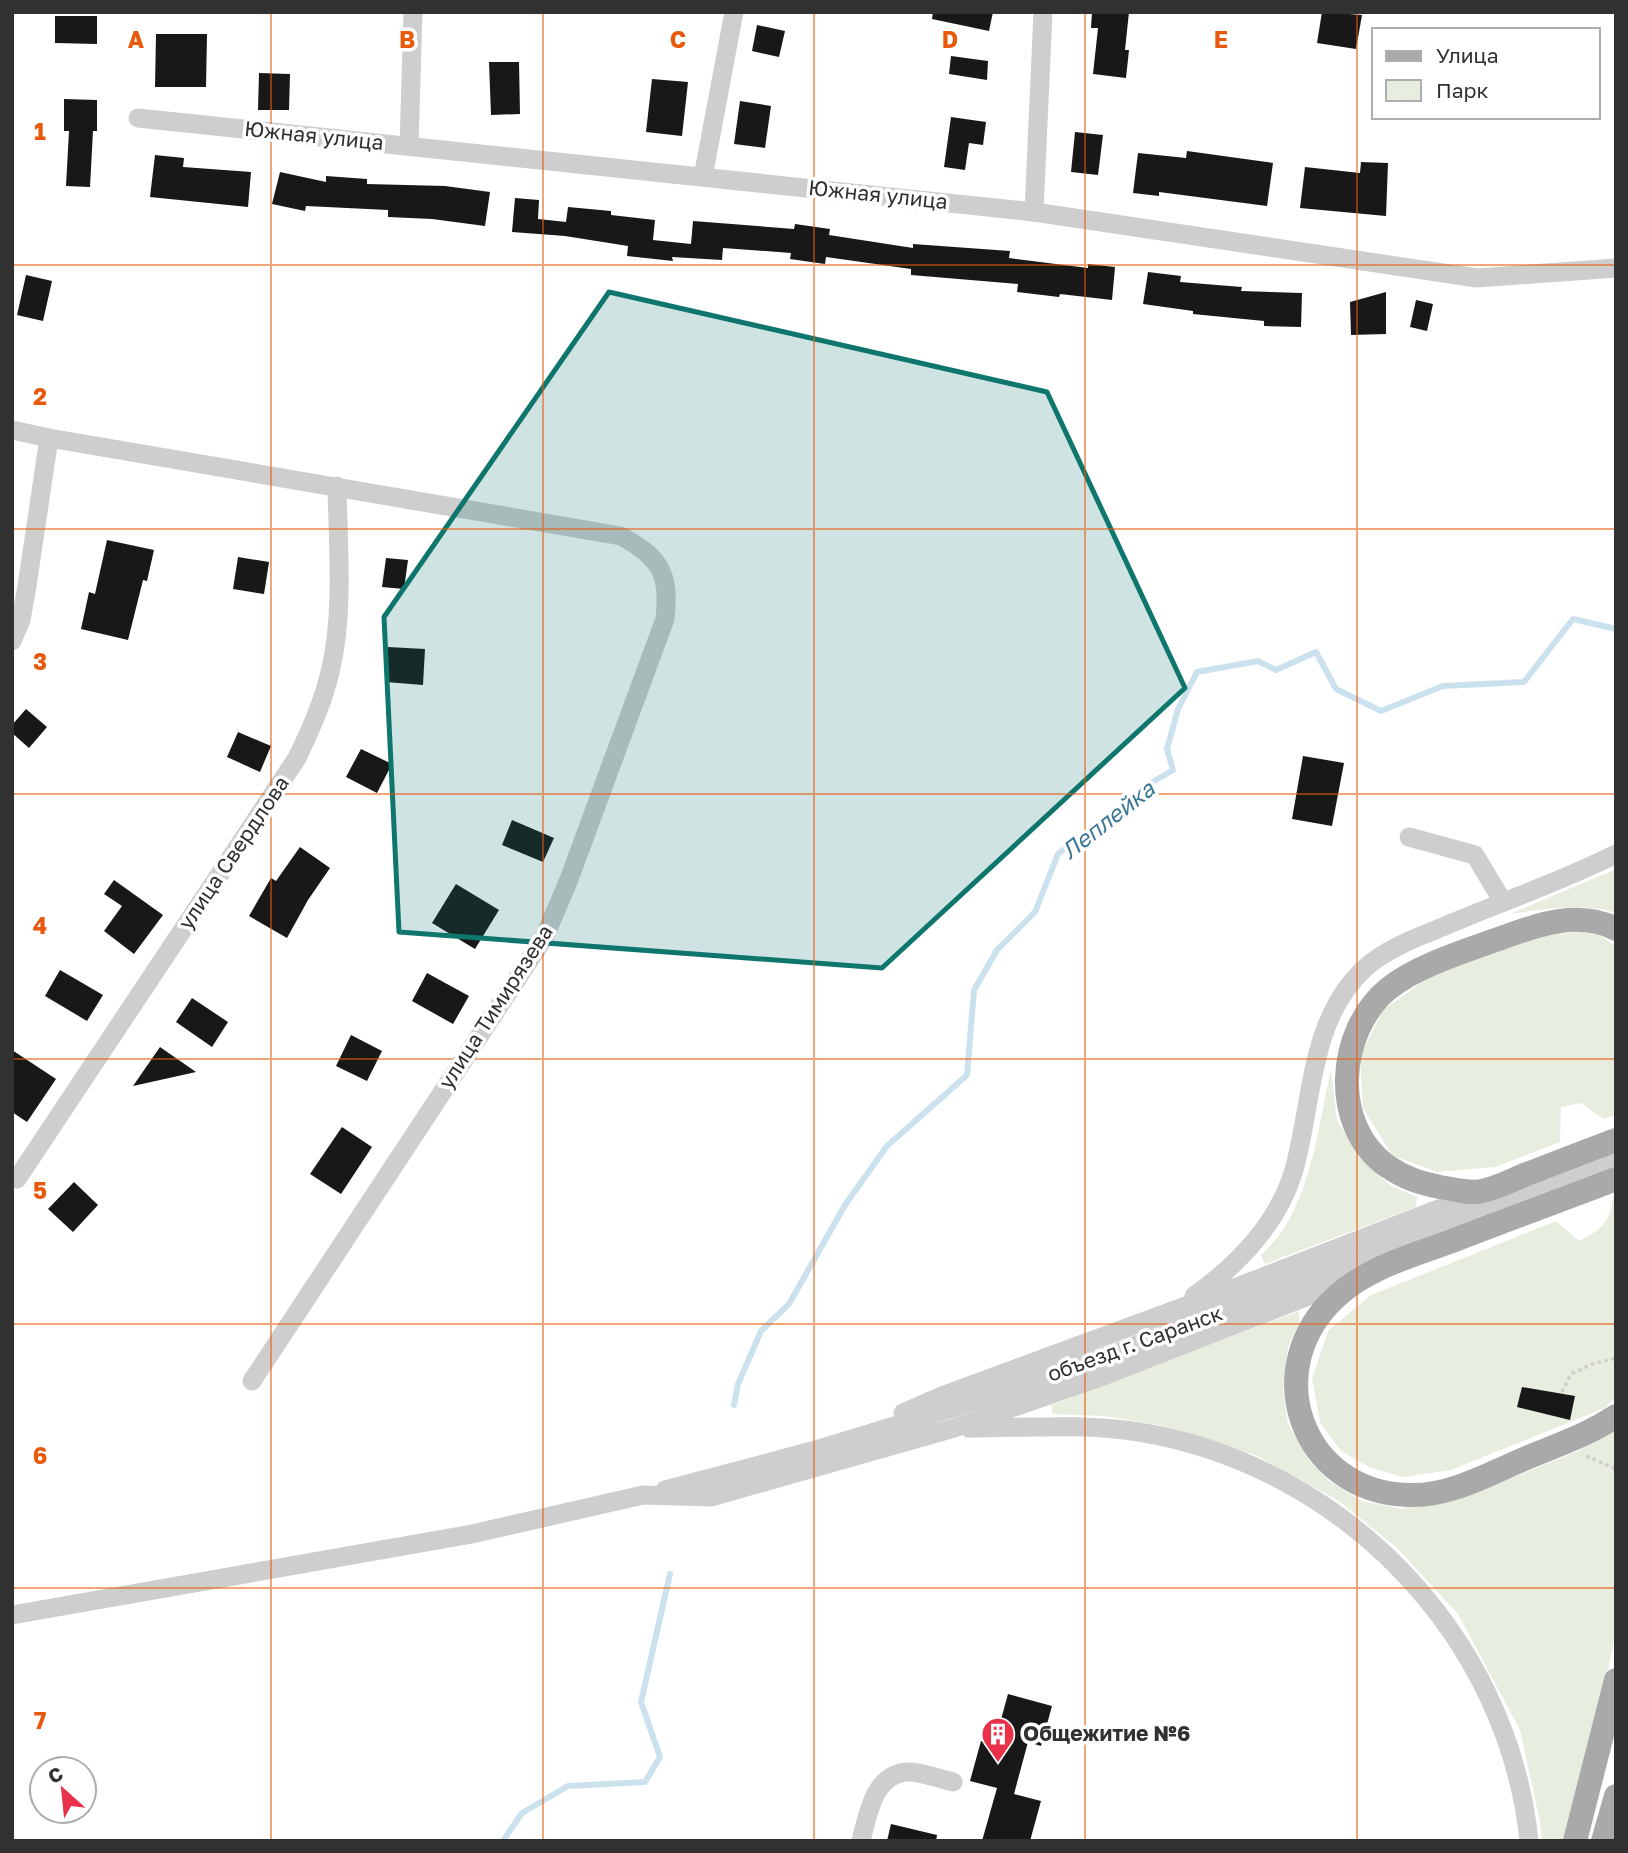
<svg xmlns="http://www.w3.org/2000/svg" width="1628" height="1853" viewBox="0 0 1628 1853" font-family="'Golos Text',sans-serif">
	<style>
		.green { fill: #e8eedf }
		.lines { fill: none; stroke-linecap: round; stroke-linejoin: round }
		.stream { stroke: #cbe2ee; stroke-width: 6 }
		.building { fill: #181818 }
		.path { stroke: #cecece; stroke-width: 3.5; stroke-dasharray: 3.5 3.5; stroke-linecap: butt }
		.minor { stroke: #cecece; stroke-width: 19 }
		.major { stroke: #a9a9a9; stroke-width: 24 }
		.marked { fill: #0f766e; fill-opacity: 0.2; stroke: #0f766e; stroke-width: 5; stroke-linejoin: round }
		.grid { fill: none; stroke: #e8590c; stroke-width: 2; stroke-opacity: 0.55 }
		.labels { text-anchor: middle; stroke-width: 7; stroke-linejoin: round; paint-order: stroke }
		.street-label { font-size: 21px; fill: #313131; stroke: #fff }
		.poi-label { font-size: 21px; font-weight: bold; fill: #313131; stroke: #fff; text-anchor: start }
		.water-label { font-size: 23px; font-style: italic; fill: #3c7796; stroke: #fff }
		.grid-label { font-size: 23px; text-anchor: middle; font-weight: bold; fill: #e8590c; stroke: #fff; stroke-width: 7; stroke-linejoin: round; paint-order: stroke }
	</style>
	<rect width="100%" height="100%" fill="#fff"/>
	<!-- green -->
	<g class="green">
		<path d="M1616,869V913C1582,902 1545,909 1510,914Z"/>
		<polygon points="1591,930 1616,946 1616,1115 1604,1119 1581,1103 1561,1107 1560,1142 1495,1167 1437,1172 1393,1156 1363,1108 1360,1056 1383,1010 1432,975 1537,937"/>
		<path d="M1331,1069L1337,1120L1358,1156L1391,1186L1417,1197L1416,1207L1265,1264L1261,1255C1269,1247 1277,1239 1283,1230C1313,1182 1319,1124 1331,1069Z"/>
		<path d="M1616,1195V1397L1605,1408L1451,1470L1403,1477L1371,1468L1341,1451L1320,1422L1312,1378L1328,1331L1371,1295L1556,1221L1579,1241C1602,1229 1610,1223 1613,1196Z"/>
		<polygon points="1299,1311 1299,1323 1288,1347 1283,1390 1288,1424 1310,1462 1329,1481 1362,1501 1403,1509 1475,1493 1578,1451 1616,1429 1616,1632 1606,1680 1563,1841 1542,1841 1540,1822 1520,1730 1458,1614 1397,1548 1339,1501 1255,1455 1159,1425 1104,1416 1053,1414 1051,1405"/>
	</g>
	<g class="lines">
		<!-- stream -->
		<g class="stream">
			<polyline points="734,1405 738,1384 761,1331 789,1304 845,1205 887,1146 967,1075 974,990 997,950 1035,912 1058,854 1149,784 1173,770 1167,749 1178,709 1197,672 1258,661 1276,670 1316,652 1336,689 1381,711 1443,686 1524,682 1573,619 1616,629"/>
			<polyline points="503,1841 522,1813 568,1786 645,1782 660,1757 641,1702 670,1574"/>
		</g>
	</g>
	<!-- building -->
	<g class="building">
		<polygon points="933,12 993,12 989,31 932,19"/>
		<polygon points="1092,12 1129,12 1125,50 1129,50 1126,78 1093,74 1098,28 1091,28"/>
		<polygon points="1322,12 1362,15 1356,49 1317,43"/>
		<polygon points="55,16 97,16 97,44 55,43"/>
		<polygon points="757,25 785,31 779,57 752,51"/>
		<polygon points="156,34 207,34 206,87 155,87"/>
		<polygon points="951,56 988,61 987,80 949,74"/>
		<polygon points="489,62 519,62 520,114 491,115"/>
		<polygon points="259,73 290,74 289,110 258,110"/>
		<polygon points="652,79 688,82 682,136 646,132"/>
		<polygon points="64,99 97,100 97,131 93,131 90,187 66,186 69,131 64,131"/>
		<polygon points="740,101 771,106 765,148 734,144"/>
		<polygon points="951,117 986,122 983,145 969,143 965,170 944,167"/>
		<polygon points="1075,132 1103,135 1098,175 1071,172"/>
		<polygon points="1187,151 1273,163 1267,206 1159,192 1159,196 1133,193 1138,153 1186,158"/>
		<polygon points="155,155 184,158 183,167 251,172 248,207 150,197"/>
		<polygon points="1361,162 1388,163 1386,216 1300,208 1305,167 1360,173"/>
		<polygon points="280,172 326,182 326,176 367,179 367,184 445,186 490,192 485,226 432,219 388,217 388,210 306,206 305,211 272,204"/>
		<polygon points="515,198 539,200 538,219 566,222 568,207 611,211 611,215 655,220 653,240 691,244 693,221 794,229 795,224 830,229 829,235 913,248 913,244 1010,251 1009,258 1088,268 1088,264 1115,267 1112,300 1060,294 1059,297 1017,292 1018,284 911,275 911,269 826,257 825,264 790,259 791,253 723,248 722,260 672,257 673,261 627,256 628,246 565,236 512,232"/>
		<polygon points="1148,272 1181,276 1180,282 1242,287 1241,291 1302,293 1301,327 1264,326 1264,321 1193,314 1193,311 1143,304"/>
		<polygon points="26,275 52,281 43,321 17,315"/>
		<polygon points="1386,292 1386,334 1351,335 1350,302"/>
		<polygon points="1416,300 1433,304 1427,331 1410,327"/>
		<polygon points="107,540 154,550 147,581 143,580 128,640 81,629 89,592 95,594"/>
		<polygon points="238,557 269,562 264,594 233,589"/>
		<polygon points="386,558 408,560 404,589 382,587"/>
		<polygon points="388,647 425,649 423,685 386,682"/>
		<polygon points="26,709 47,727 29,748 12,733 12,725"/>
		<polygon points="238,732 271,746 260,772 227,757"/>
		<polygon points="361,749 392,764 377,793 346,777"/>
		<polygon points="1303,756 1344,763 1332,826 1292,819"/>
		<polygon points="512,820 554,838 543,862 502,845"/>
		<polygon points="300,847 330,868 308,900 287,938 249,916 271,878 276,881"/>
		<polygon points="114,880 163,915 134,954 104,931 122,906 104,894"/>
		<polygon points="456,884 499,910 475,949 432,923"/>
		<polygon points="60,970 103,995 87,1021 45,996"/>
		<polygon points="427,973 469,996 453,1024 412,1001"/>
		<polygon points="192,998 228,1022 212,1047 176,1022"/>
		<polygon points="351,1035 382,1051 367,1081 336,1066"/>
		<polygon points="160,1047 196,1072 133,1086"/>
		<polygon points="12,1050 56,1079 27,1122 12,1112"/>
		<polygon points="342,1127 372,1147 341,1194 310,1174"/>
		<polygon points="74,1182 98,1205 73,1232 48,1209"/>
		<polygon points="1522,1387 1575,1396 1570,1420 1517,1407"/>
		<polygon points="1008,1694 1052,1706 1041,1746 1028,1742 1014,1794 1041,1801 1030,1841 982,1841 997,1788 970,1781 981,1741 994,1745"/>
		<polygon points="891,1824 937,1835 936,1841 887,1841"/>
	</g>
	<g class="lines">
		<!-- path -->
		<g class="path">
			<polyline points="1562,1392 1571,1374 1592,1364 1616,1358"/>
			<polyline points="1586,1456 1616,1469"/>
		</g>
		<!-- minor -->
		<g class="minor">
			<polyline points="138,118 1034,212 1477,278 1616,268"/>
			<polyline points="409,146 413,12"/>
			<polyline points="703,177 734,12"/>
			<polyline points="1034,212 1043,12"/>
			<path d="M12,430L49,438L621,536C661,558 670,574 665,619L568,882L544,938L252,1381"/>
			<polyline points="12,641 21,620 27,586 49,438"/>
			<polyline points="1409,837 1475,855 1503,902"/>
			<path d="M17,1179L297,758C311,729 324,700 331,668C344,610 338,546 337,486"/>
			<path d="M1194,1296C1239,1264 1278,1224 1294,1170C1313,1102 1309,1019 1365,968C1387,948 1418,937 1445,926C1501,902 1560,882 1616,854"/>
			<polyline points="903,1413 942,1396 1232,1289 1477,1194"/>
			<path d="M969,1428C1026,1428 1082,1423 1139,1432C1342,1465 1508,1635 1529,1841"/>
			<polyline points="665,1490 812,1451 953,1408 1118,1352 1616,1159"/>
			<polyline points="12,1615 472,1534 643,1495 711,1497 954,1428 1106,1375 1352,1279"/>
			<path d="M861,1841C868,1814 874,1771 911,1772C924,1773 940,1779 953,1782"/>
		</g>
		<!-- major -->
		<g class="major">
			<path d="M1616,929C1581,910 1539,924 1504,937C1468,950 1418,965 1388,989C1337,1031 1330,1126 1387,1166C1404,1178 1420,1183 1440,1187C1452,1189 1470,1194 1482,1191C1497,1188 1512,1180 1527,1174C1556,1163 1586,1151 1616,1140"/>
			<path d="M1616,1179C1561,1200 1506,1220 1452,1241C1412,1256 1369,1267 1337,1296C1258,1367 1300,1492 1408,1495C1448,1497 1489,1474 1524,1459C1555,1446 1588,1435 1616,1416"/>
			<polyline points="1575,1841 1616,1680"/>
			<polyline points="1603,1841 1616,1796"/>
		</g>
	</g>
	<!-- marked area -->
	<path class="marked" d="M609,292L1047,392L1185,688L882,968L399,932L384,617Z"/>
	<!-- grid -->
	<path class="grid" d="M271,12V1841M543,12V1841M814,12V1841M1085,12V1841M1357,12V1841M12,265H1616M12,529H1616M12,794H1616M12,1059H1616M12,1324H1616M12,1588H1616"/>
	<!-- icons -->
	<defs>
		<symbol id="building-pin" viewBox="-11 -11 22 30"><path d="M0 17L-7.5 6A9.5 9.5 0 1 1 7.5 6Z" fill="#e93249" stroke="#fff"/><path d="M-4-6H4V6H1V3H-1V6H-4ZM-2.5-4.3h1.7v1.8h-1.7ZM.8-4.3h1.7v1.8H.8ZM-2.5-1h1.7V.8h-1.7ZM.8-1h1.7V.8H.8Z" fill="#fff"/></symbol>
	</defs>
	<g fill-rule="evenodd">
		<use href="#building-pin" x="979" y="1715" width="38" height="52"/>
	</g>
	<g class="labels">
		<!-- street labels -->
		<g class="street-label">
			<text transform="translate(314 136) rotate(6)" y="7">Южная улица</text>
			<text transform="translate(878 195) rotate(6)" y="7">Южная улица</text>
			<text transform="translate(234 853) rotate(-56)" y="7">улица Свердлова</text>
			<text transform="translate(496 1007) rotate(-57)" y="7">улица Тимирязева</text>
			<text transform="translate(1135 1344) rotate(-20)" y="7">объезд г. Саранск</text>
		</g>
		<!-- poi labels -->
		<g class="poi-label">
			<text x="1023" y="1741">Общежитие №6</text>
		</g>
		<!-- water labels -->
		<g class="water-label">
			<text transform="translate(1108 820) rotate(-38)" y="8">Леплейка</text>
		</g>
	</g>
	<g class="grid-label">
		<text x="136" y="48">A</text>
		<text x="407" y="48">B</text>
		<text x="678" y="48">C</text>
		<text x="950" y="48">D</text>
		<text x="1221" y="48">E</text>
		<text x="40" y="140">1</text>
		<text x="40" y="405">2</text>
		<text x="40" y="670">3</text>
		<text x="40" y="934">4</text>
		<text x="40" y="1199">5</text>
		<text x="40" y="1464">6</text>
		<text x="40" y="1729">7</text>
	</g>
	<!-- border -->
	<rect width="1628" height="1853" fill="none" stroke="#313131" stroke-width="28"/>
	<!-- legend -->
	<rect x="1372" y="28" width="228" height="91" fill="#ffffff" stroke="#adadad" stroke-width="2"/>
	<rect x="1386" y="51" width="35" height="10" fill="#a9a9a9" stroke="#adadad" stroke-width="2"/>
	<text x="1436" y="63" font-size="21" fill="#313131">Улица</text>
	<rect x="1386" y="80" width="35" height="21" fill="#e8eedf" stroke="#adadad" stroke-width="2"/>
	<text x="1436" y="98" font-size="21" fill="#313131">Парк</text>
	<!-- north arrow -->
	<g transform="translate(63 1790) rotate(333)"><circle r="33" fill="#ffffff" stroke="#adadad" stroke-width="2"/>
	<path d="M0-5L12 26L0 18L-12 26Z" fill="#e93249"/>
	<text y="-10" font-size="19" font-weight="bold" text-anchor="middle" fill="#313131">С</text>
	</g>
</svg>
